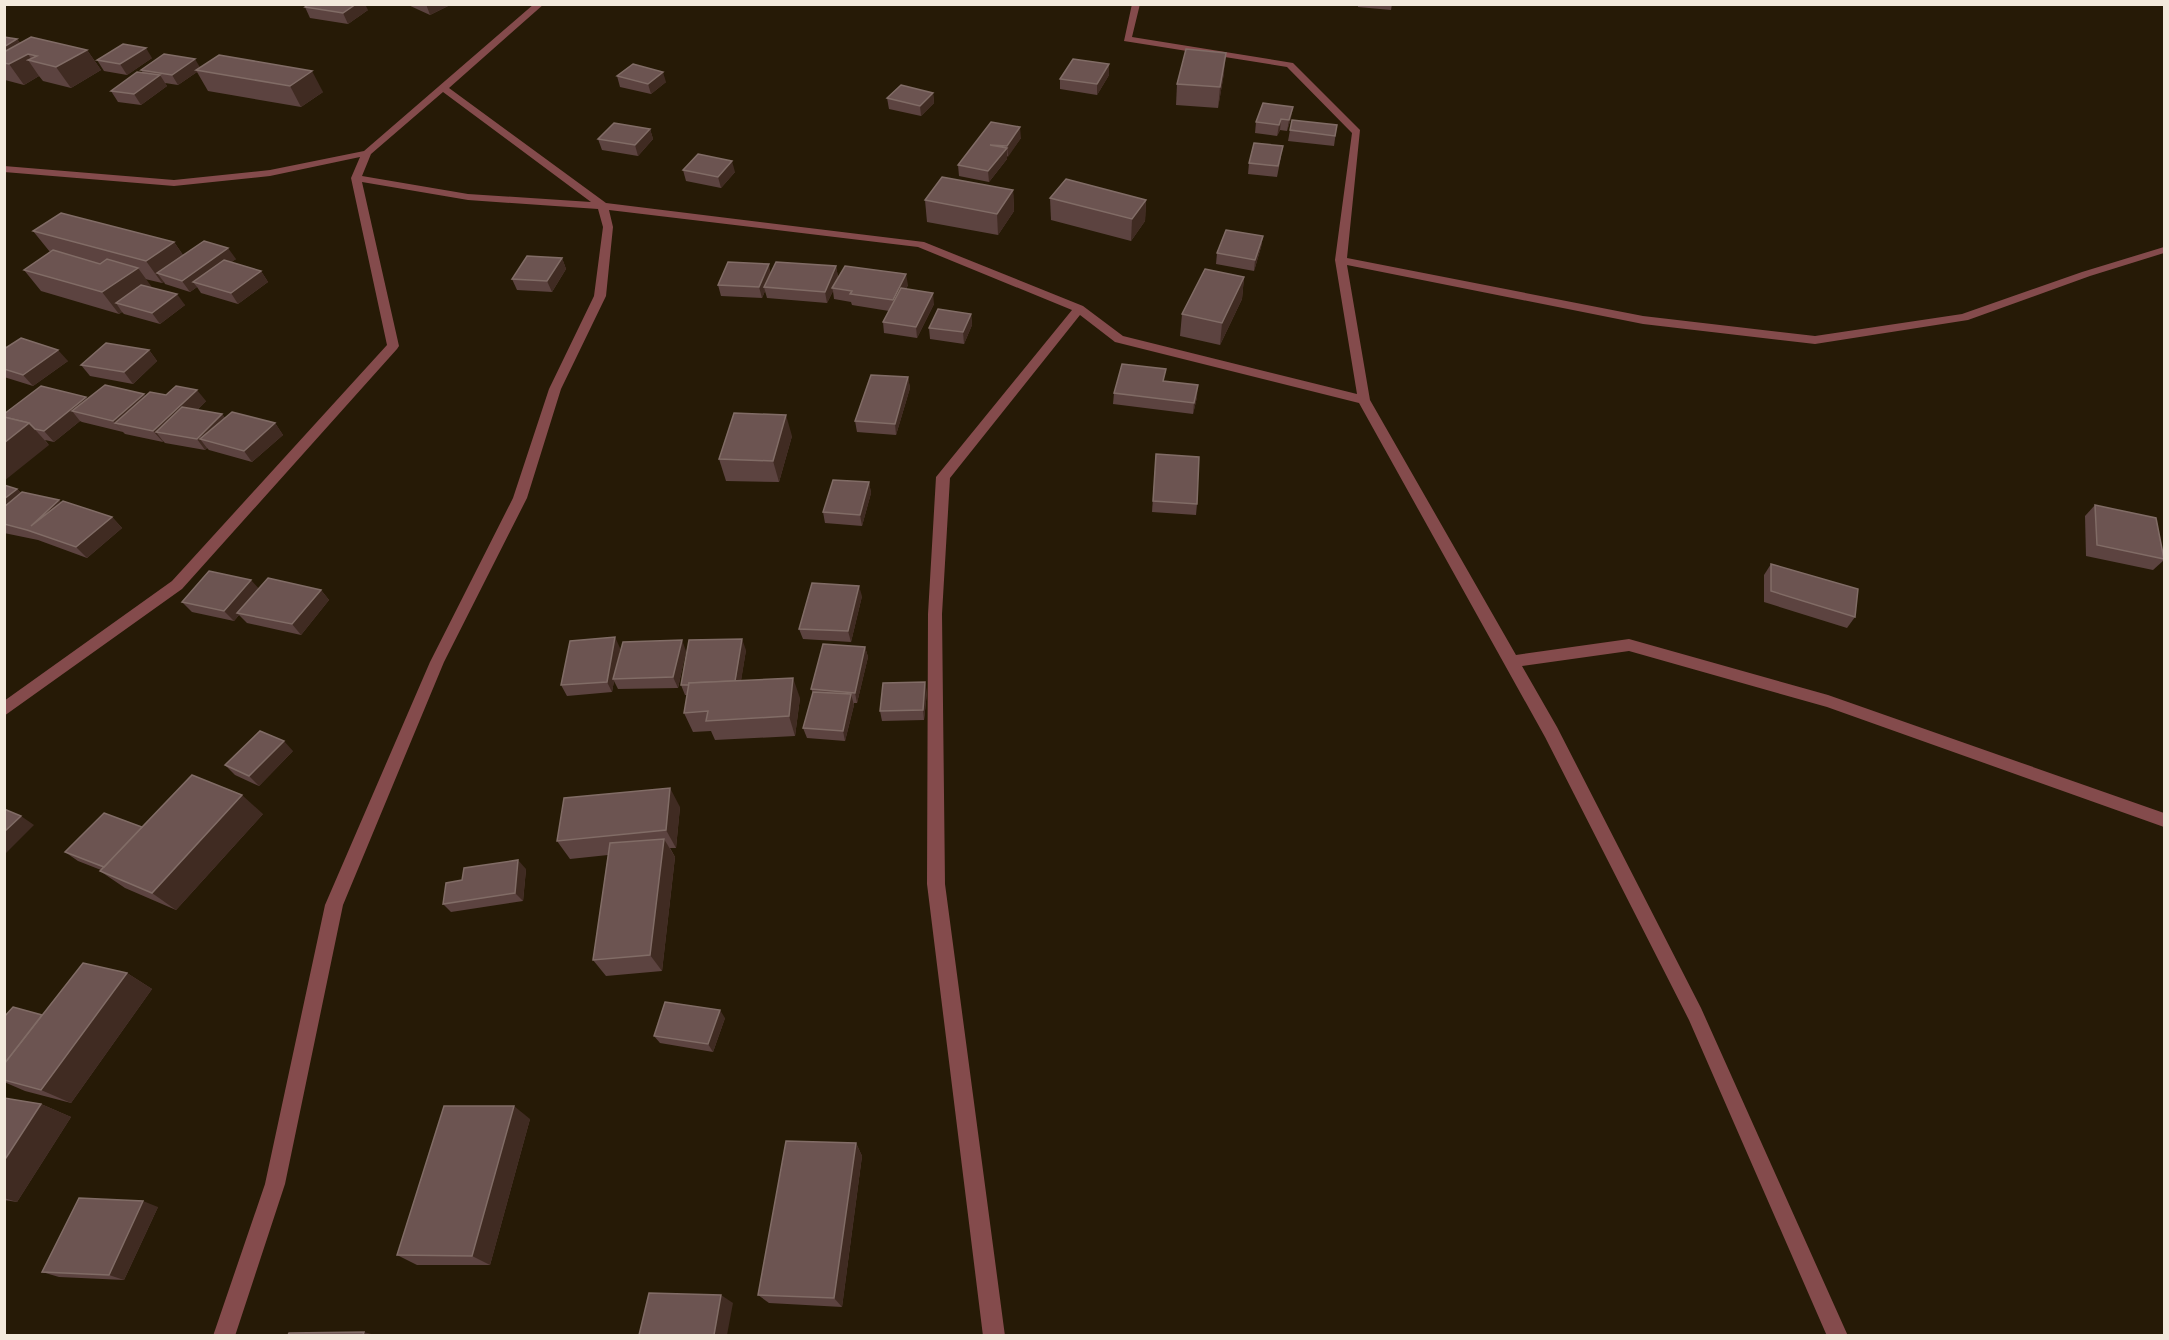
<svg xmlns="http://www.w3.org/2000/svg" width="2169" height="1340" viewBox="0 0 2169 1340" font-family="'Titillium Web',sans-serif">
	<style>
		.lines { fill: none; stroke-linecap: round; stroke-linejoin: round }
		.minor { fill: #844b4c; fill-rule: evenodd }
		.wall { fill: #5c4340 }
		.shaded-wall { fill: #402b22 }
		.building { fill: #6c5451; stroke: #816c66; stroke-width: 1.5 }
	</style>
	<rect width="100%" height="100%" fill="#261a06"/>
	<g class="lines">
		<!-- minor -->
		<path class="minor" d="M534,4H544L449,88L606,203L924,242L1083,306L1123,336L1357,394L1335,260L1352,133L1287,67L1124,41L1132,4H1140L1132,37L1293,63L1360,130L1347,258L1643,316L1815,336L1962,314L2082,272L2164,247V253L2090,276L1968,320L1815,344L1643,324L1347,265L1370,400L1516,655L1629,639L1828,695L2164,813V827L1827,707L1629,651L1522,666L1557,727L1701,1008L1848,1336H1827L1689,1020L1545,737L1359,403L1115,342L1080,315L950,478L942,614L945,884L1005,1336H983L927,884L928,614L936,477L1072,310L918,247L609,210L613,227L606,296L561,389L527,498L444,662L343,905L285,1184L235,1336H213L265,1184L325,905L430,662L513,498L549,389L594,296L603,227L598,209L468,200L362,182L399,346L397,349L182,589L4,716V701L172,581L387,345L351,178L360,157L270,176L174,186L4,172V166L174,180L270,170L364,151ZM443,92L591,202L468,194L362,176L371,154Z"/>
	</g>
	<!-- wall -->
	<g class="wall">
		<polygon points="406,4 452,4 430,15"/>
		<polygon points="1358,4 1392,4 1391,10 1358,7"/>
		<polygon points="305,7 368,10 348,24 310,18"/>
		<polygon points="4,37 17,39 20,43 87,50 101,70 71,88 43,81 39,76 24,85 5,80"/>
		<polygon points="152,58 127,75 104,71 97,60"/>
		<polygon points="200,67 323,92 301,107 208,91 197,72 178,85 165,83 167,86 141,105 118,102 111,91 143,73 141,70"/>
		<polygon points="1224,73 1218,108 1176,105 1177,84"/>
		<polygon points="1109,75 1097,95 1060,89 1060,79"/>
		<polygon points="617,76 666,82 651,94 620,87"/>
		<polygon points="933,93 934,103 921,116 889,109 887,98"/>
		<polygon points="1291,118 1287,131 1280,130 1277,136 1255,133 1256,122"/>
		<polygon points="991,122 1021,138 1007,157 1007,159 989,182 959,176 958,165"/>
		<polygon points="1337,125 1334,146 1288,141 1290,130"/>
		<polygon points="650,129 653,139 638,156 602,150 598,139"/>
		<polygon points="1281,157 1277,177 1248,174 1249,163"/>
		<polygon points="683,170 735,172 721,188 686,181"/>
		<polygon points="1013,190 1014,211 998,235 927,222 925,200"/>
		<polygon points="1050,198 1146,200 1145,221 1131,241 1051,220"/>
		<polygon points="33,231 174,242 183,255 236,259 231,262 261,271 268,282 238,304 201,293 197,287 190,292 165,284 164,282 162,283 145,279 152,288 185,305 160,324 124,314 122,312 119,314 41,291 24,270 50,252"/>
		<polygon points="1263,236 1261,247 1254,271 1216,264 1217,253"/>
		<polygon points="562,258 566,269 552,292 517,290 512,279"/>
		<polygon points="836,266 838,277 908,285 906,289 934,304 917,338 884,333 883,322 889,311 852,305 851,302 834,299 833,291 827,303 767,298 765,291 762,298 721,296 718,285 771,273"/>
		<polygon points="1244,277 1242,299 1220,345 1180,336 1182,314"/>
		<polygon points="971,314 972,325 964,344 930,339 929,328"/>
		<polygon points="4,349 68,361 33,386 4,377"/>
		<polygon points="149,350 157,361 133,384 90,376 81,365"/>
		<polygon points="908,377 910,388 896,435 857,432 855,421"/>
		<polygon points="1165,381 1197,397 1193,414 1113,404 1114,393"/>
		<polygon points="166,395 206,401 197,410 222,414 225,418 275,423 283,435 252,462 209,450 207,448 205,450 165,443 163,441 163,442 125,434 123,432 82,422 80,421 54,442 45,440 49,445 4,414 86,397 87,399"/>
		<polygon points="792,436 779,482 726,481 719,459"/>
		<polygon points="1156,454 1197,504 1196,515 1152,512"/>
		<polygon points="869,482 871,493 862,526 825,523 823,512"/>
		<polygon points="4,485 17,489 21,493 61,502 112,517 122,528 87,558 38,540 4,533"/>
		<polygon points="2095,505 2164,557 2164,560 2153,570 2086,556 2085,516"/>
		<polygon points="1771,564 1855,617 1847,628 1764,602 1764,575"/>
		<polygon points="259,589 321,590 329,600 301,635 247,623 239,615 234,621 192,612 182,602"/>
		<polygon points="862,596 851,642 803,639 799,629"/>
		<polygon points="865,647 868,657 857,703 854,703 854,705 845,741 807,738 803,728 813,693 811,689"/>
		<polygon points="620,648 617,662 686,651 678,688 618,689 614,681 612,692 567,696 561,685"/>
		<polygon points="746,650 741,680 800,698 795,736 715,740 711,731 693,732 684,713 687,695 685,695 681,685"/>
		<polygon points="927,692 924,720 882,721 880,711"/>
		<polygon points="293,751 259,786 235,775 225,765"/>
		<polygon points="680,807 676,848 670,848 675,857 662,971 606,976 593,960 608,855 570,859 557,841"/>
		<polygon points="263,814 176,910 125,888 100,871 101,870 78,861 65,852 142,827"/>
		<polygon points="526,869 523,901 451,912 443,904"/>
		<polygon points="127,973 152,989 71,1103 25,1091 4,1082 4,1017 42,1015"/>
		<polygon points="725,1018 713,1052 660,1043 654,1036"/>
		<polygon points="4,1098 41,1104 71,1117 17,1202 4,1200"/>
		<polygon points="530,1119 490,1265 417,1265 397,1255"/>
		<polygon points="856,1143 862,1156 842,1307 769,1303 758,1295"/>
		<polygon points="158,1207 124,1280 59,1277 42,1272"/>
	</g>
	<!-- shaded-wall -->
	<g class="shaded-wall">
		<polygon points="356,4 365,4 368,10 348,24 343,13"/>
		<polygon points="426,4 452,4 430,15"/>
		<polygon points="17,39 25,50 4,62 4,47"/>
		<polygon points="146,48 152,58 127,75 120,64"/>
		<polygon points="87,50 101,70 71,88 56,67"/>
		<polygon points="1226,53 1224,73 1218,108 1220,87"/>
		<polygon points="28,54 33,62 28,60 39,76 24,85 9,64"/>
		<polygon points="195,59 201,69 196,70 197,72 178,85 172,75"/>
		<polygon points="1109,64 1109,75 1097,95 1097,84"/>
		<polygon points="312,71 323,92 301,107 290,86"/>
		<polygon points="663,72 666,82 651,94 648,84"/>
		<polygon points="160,75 167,86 141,105 134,94"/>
		<polygon points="933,93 934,103 921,116 920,106"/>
		<polygon points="1293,107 1291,118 1287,131 1289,120"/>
		<polygon points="1281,119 1280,130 1277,136 1279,125"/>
		<polygon points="1020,127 1021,138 1008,157 1007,146"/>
		<polygon points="650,129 653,139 638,156 635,145"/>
		<polygon points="1007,148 1007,159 989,182 988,171"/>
		<polygon points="732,161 735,172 721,188 718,177"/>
		<polygon points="1013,190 1014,211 998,235 997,214"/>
		<polygon points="1146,200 1145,221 1131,241 1132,219"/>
		<polygon points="1263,236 1261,247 1254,271 1255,260"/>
		<polygon points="174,242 189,264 157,273 164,282 162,283 146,261"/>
		<polygon points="228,248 236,259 201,284 193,282 197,287 190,292 182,281"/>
		<polygon points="562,258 566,269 552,292 547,281"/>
		<polygon points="769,264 771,275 764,287 765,291 762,298 759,287"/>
		<polygon points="836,266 838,277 832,288 833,291 827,303 825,292"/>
		<polygon points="138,268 154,290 116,303 122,312 119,314 102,292"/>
		<polygon points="261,271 268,282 238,304 231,293"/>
		<polygon points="906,274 908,285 895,311 893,300"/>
		<polygon points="1244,277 1242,299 1220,345 1222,323"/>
		<polygon points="933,293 934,304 917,338 916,327"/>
		<polygon points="177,294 185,305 160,324 152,313"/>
		<polygon points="971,314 972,325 964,344 963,332"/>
		<polygon points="58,350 68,361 33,386 23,375"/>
		<polygon points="149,350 157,361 133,384 124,372"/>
		<polygon points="908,377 910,388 896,435 895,424"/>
		<polygon points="1198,385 1197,397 1193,414 1194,403"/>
		<polygon points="197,390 206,401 170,435 156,432 163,441 163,442 153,431"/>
		<polygon points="144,394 153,405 115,423 123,432 113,421"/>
		<polygon points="86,397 96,408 72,411 80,421 54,442 44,431"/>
		<polygon points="222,414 230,425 200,439 207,448 205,450 197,439"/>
		<polygon points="786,415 792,436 779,482 773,461"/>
		<polygon points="29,423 49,445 4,481 4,443"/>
		<polygon points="275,423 283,435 252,462 244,451"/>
		<polygon points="869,482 871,493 862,526 860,515"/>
		<polygon points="17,489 28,500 4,519 4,499"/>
		<polygon points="59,500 70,511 31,526"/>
		<polygon points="112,517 122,528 87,558 76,547"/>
		<polygon points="251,580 261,591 237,613 239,615 234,621 224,611"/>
		<polygon points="859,586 862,596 851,642 848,631"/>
		<polygon points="321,590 329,600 301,635 292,624"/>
		<polygon points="615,637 620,648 614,679 613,679 614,681 612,692 607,682"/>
		<polygon points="742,639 746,650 739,694 735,684"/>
		<polygon points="682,640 686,651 678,688 673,677"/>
		<polygon points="865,647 868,657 857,703 855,693"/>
		<polygon points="793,678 800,698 795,736 789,716"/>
		<polygon points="925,682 927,692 924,720 923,710"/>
		<polygon points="851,694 854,705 845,741 843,731"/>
		<polygon points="284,741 293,751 259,786 249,776"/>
		<polygon points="670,788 680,807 676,848 666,830"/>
		<polygon points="242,795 263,814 176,910 152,893"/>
		<polygon points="21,816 34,825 4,855 4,832"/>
		<polygon points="664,839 675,857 662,971 650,955"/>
		<polygon points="518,860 526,869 523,901 515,893"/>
		<polygon points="127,973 152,989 71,1103 41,1090"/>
		<polygon points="720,1010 725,1018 713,1052 708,1044"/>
		<polygon points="41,1104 71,1117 17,1202 4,1198 4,1161"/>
		<polygon points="514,1106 530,1119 490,1265 472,1256"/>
		<polygon points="856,1143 862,1156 842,1307 834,1298"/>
		<polygon points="143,1201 158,1207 124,1280 109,1275"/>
		<polygon points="721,1295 733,1303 727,1335 714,1335"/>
		<polygon points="364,1332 375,1335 363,1335"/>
	</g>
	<!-- building -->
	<g class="building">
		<polygon points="309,4 356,4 343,13 305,7"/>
		<polygon points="4,37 17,39 4,47"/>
		<polygon points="31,37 87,50 56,67 28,60 37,56 28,54 9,64 4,63 4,52"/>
		<polygon points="123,44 146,48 120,64 97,60"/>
		<polygon points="1186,49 1226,53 1220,87 1177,84"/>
		<polygon points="164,54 195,59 172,75 141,70"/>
		<polygon points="219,55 312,71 290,86 196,70"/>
		<polygon points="1073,59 1109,64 1097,84 1060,79"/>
		<polygon points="633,64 663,72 648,84 617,76"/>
		<polygon points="137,72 160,75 134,94 111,91"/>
		<polygon points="901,85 933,93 920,106 887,98"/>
		<polygon points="1263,103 1293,107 1289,120 1281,119 1279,125 1256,122"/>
		<polygon points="1292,120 1337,125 1335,136 1290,130"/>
		<polygon points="991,122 1020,127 1007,146 990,145 1007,148 988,171 958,165"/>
		<polygon points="614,123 650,129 635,145 598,139"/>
		<polygon points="1254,143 1283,146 1278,166 1249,163"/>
		<polygon points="698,154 732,161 718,177 683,170"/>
		<polygon points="942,177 1013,190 997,214 925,200"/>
		<polygon points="1066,179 1146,200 1132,219 1050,198"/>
		<polygon points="61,213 174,242 146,261 33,231"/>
		<polygon points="1226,230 1263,236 1255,260 1217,253"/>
		<polygon points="204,241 228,248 182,281 157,273"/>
		<polygon points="53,250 100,264 107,259 138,268 102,292 24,270"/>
		<polygon points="527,256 562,258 547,281 512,279"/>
		<polygon points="224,260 261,271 231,293 193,282"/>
		<polygon points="728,262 769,264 759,287 718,285"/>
		<polygon points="776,262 836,266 825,292 764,287"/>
		<polygon points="845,266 906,274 893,300 850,294 852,291 832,288"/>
		<polygon points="1205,269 1244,277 1222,323 1182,314"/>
		<polygon points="141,285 177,294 152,313 116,303"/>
		<polygon points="901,288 933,293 916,327 883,322"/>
		<polygon points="938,309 971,314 963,332 929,328"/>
		<polygon points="21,338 58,350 23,375 4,369 4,349"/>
		<polygon points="106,343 149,350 124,372 81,365"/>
		<polygon points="1122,364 1166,369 1163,381 1198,385 1194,403 1114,393"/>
		<polygon points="871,375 908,377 895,424 855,421"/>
		<polygon points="105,385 144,394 113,421 72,411"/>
		<polygon points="41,386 86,397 44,431 35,429 29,423 4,417 4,414"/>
		<polygon points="176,386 197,390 153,431 115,423 150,392 166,395"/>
		<polygon points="182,407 222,414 197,439 156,432"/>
		<polygon points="232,412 275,423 244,451 200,439"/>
		<polygon points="734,413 786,415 773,461 719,459"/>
		<polygon points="4,417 29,423 4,443"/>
		<polygon points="1156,454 1199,457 1197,504 1153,501"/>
		<polygon points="833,480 869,482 860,515 823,512"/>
		<polygon points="4,485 17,489 4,499"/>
		<polygon points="22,492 59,500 31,526 63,501 112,517 76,547 27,530 4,524 4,507"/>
		<polygon points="2095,505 2156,518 2164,559 2097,545"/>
		<polygon points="1771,564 1858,589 1855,617 1771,591"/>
		<polygon points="209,571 251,580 224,611 182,602"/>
		<polygon points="268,578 321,590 292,624 237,613"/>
		<polygon points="812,583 859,586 848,631 799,629"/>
		<polygon points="615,637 607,682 561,685 570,641"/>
		<polygon points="742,639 735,681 689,683 689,685 681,685 689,640"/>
		<polygon points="682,640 673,677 613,679 623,642"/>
		<polygon points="823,644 865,647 855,693 811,689"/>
		<polygon points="793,678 789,716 706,721 708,711 684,713 689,683"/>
		<polygon points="925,682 923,710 880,711 883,683"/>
		<polygon points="813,692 851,694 843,731 803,728"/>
		<polygon points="260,731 284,741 249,776 225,765"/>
		<polygon points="192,775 242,795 152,893 100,871"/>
		<polygon points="670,788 666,830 557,841 564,798"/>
		<polygon points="4,809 21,816 4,832"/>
		<polygon points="104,813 142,827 104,867 65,852"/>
		<polygon points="664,839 650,955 593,960 610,843"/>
		<polygon points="518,860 515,893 443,904 446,883 462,880 464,868"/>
		<polygon points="83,963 127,973 41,1090 4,1080 4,1064"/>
		<polygon points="665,1002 720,1010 708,1044 654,1036"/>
		<polygon points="13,1007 42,1015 4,1064 4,1017"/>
		<polygon points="4,1098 41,1104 4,1161"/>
		<polygon points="444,1106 514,1106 472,1256 397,1255"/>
		<polygon points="786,1141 856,1143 834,1298 758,1295"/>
		<polygon points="79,1198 143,1201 109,1275 42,1272"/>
		<polygon points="649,1293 721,1295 714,1335 639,1335"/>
		<polygon points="364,1332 363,1335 288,1335 289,1333"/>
	</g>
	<!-- border -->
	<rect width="2169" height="1340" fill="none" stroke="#f2e9dc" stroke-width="12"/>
</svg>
